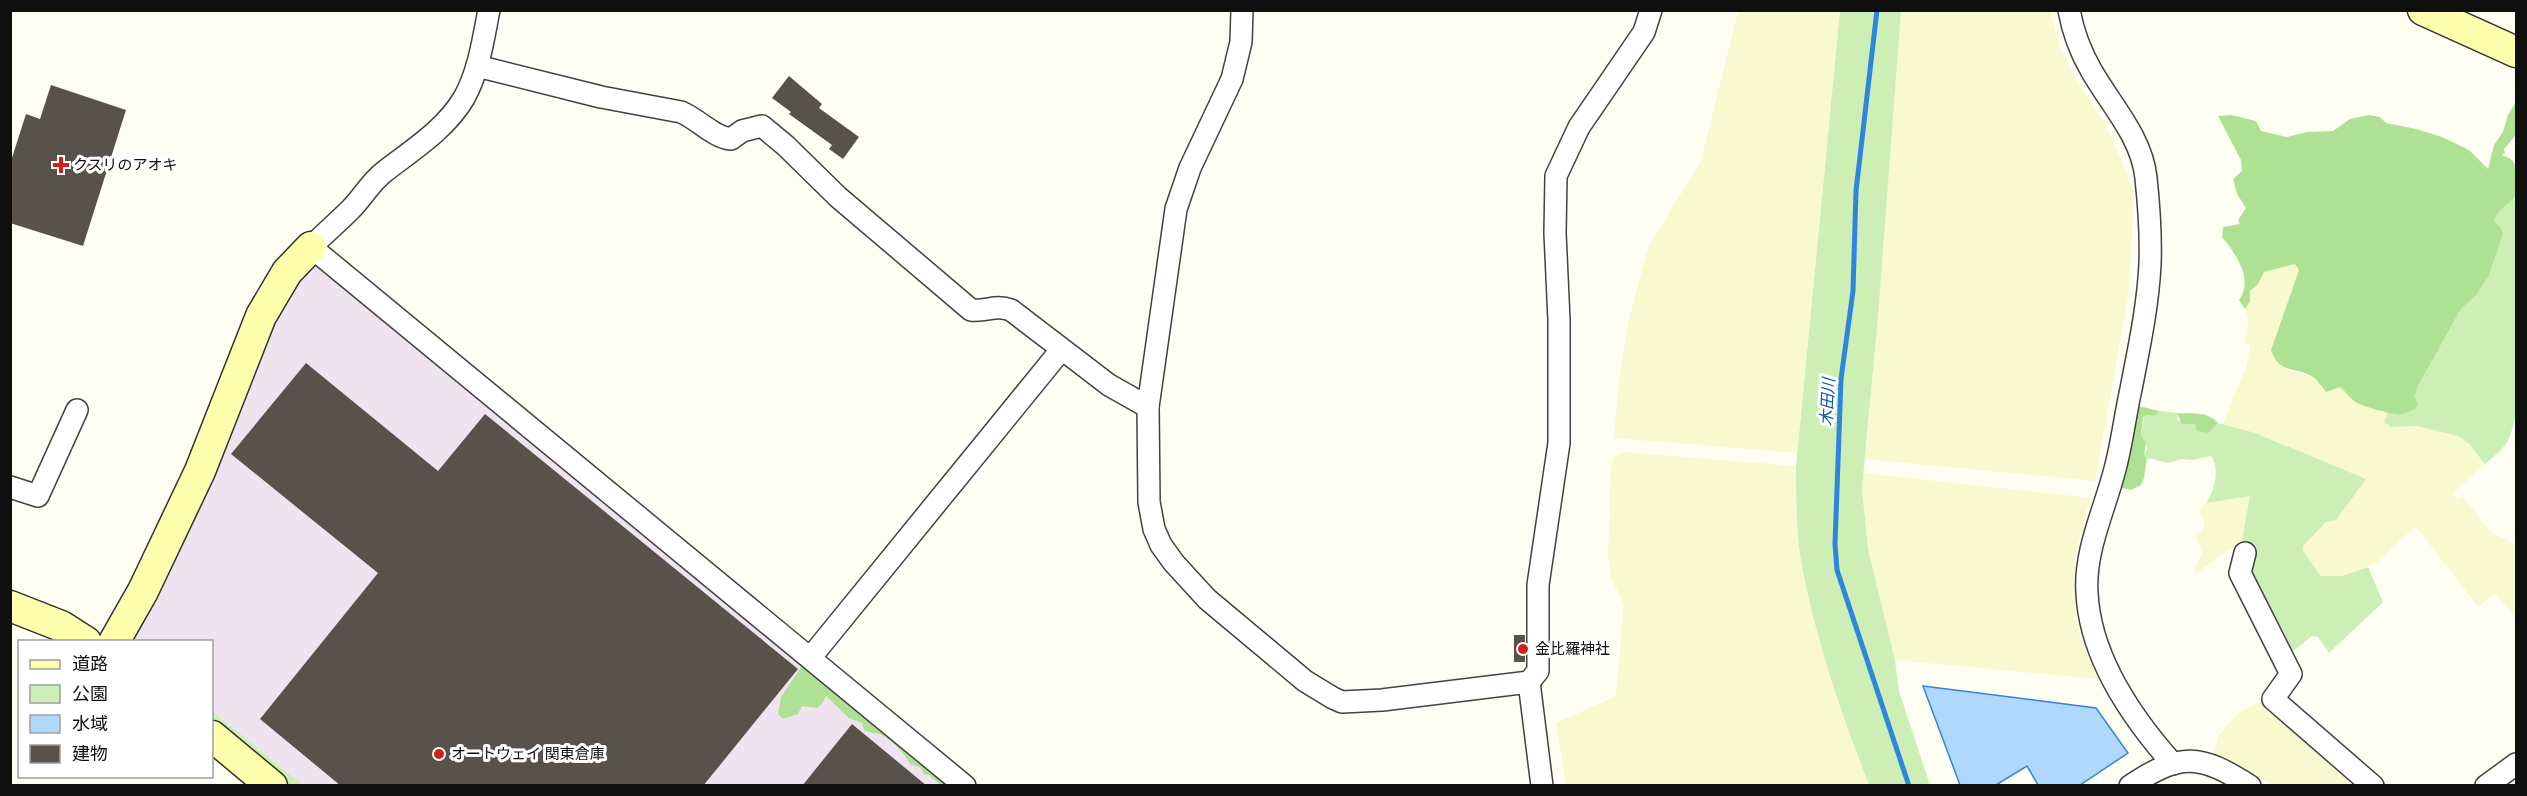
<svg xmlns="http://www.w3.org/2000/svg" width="2527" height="796" viewBox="0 0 2527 796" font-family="'Roboto Serif','Noto Sans JP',serif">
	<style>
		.industrial { fill: #efe3ef }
		.farmland { fill: #f8f9ce }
		.green { fill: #cdefb6 }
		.forest { fill: #aee193 }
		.water { fill: #b0d8fd; stroke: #2e85dd; stroke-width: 1.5 }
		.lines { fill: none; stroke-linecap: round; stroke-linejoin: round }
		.stream { stroke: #2e85dd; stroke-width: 5 }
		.building { fill: #59524a }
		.street-casing { stroke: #424242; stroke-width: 24 }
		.secondary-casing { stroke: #313131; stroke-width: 33 }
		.street { stroke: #fff; stroke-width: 21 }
		.secondary { stroke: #fffead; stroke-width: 30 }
		.poi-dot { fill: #d02116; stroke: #fff; stroke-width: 2 }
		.labels { text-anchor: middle; stroke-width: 6; stroke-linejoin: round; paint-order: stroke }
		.poi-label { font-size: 15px; fill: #0f0f0f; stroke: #fff; text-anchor: start }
		.water-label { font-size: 16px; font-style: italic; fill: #0956b1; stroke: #fff }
	</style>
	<rect width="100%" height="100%" fill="#fffef2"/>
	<!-- industrial -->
	<polygon class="industrial" points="311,257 952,785 288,785 212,722 212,642 132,642 140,617 253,354"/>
	<!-- farmland -->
	<g class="farmland">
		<polygon points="1738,11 1840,11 1797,453 1614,438 1619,381 1628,324 1643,266 1649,246 1701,161"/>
		<polygon points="1901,11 2050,11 2060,49 2076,80 2106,125 2123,164 2134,196 2128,297 2095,481 1866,459"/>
		<polygon points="2295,264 2299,270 2275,337 2290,371 2312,377 2326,392 2340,387 2354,401 2388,412 2384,422 2390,427 2418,426 2439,429 2458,436 2469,444 2485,464 2453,493 2458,500 2462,496 2491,532 2516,545 2516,617 2495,594 2478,607 2416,526 2377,562 2342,576 2321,576 2303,551 2303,546 2309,537 2330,520 2223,424 2247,365 2250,346 2244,342 2249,319 2245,309 2250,301 2250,291 2258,284 2264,272"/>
		<polygon points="1624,452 1796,466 1796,511 1802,566 1853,744 1869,785 1566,785 1556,723 1616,696 1624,604 1611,578 1608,556 1611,464 1615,456"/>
		<polygon points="1863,473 2090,498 2075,558 2074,589 2077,625 2087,656 2098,679 1895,660 1868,549 1862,489"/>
		<polygon points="2250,495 2248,518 2240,548 2231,549 2196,573 2195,569 2202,553 2195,533 2200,533 2205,526 2200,509 2202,506 2206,503"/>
		<polygon points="2258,702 2281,715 2352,776 2344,785 2271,785 2238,763 2214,754 2218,736 2228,724 2241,711"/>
	</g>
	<!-- green -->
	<g class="green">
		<path d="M1840,11H1901L1878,316L1862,489L1868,549L1895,660L1899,691L1930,785H1869C1842,715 1816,641 1802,566C1796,533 1796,499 1796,466Z"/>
		<path d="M2516,190V414C2509,443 2508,445 2485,464L2469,444L2458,436L2418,426L2391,427L2384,422L2388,412H2391L2415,396L2418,386L2461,309L2477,294L2488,275L2503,234L2502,229L2494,221C2497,208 2512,203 2516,190Z"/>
		<path d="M2160,411L2177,413L2178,420L2195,424L2197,428L2217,425L2218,423L2255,433L2366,479L2336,520L2326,522L2303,546V551L2321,576H2342L2368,567L2383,602L2329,653L2318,637L2312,636L2290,654L2247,573L2255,546L2242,541L2250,496L2206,503C2215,491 2220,468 2211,456L2192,460L2182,459L2168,463L2147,458L2144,455L2147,448L2141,436L2144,417L2147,415L2154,416Z"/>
		<polygon points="212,711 303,785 288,785 212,722"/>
	</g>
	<!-- forest -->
	<g class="forest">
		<path d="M2516,102V135L2504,149L2505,153L2502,155C2505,157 2508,157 2511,159C2518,165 2519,187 2515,196C2508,206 2497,209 2494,221L2502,229L2503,234L2489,275L2477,294L2461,309L2418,386L2415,396L2418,406C2413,410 2402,416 2396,414C2387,413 2360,406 2354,401C2349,397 2345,391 2340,387L2326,392C2322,387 2318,381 2313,377C2297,366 2279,375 2271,350L2299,270L2295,264L2264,272L2258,284L2250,291V301L2245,309L2239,300C2254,280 2236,254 2222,237L2223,227L2240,224L2238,220L2246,208L2237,194L2233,179L2242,171L2241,160L2218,116L2231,115L2256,121L2261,131L2287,137L2307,132L2333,131L2350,119L2369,115L2380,117L2386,123L2416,129L2442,137L2469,150L2488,169L2494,145L2503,132L2508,115Z"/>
		<polygon points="2138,406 2160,411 2154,416 2147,415 2143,417 2141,435 2146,443 2144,455 2147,458 2144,478 2141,485 2131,490 2122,488 2121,484"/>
		<path d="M2177,413C2191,414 2208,411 2218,423L2208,433L2197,431L2195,424H2182Z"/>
		<path d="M804,663L952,785H941L929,775L924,774L921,768L910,764C906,755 892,740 882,735C876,732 870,734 864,730L862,723L849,718L826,696L823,702L817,708L802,706L798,714L783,719L778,714L781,697Z"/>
	</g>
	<!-- water -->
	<polygon class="water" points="1923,686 2096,708 2128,753 2080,785 2038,785 2027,766 1996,785 1960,785"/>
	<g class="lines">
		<!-- stream -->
		<polyline class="stream" points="1877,10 1856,191 1853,291 1841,379 1835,544 1837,570 1909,786"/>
	</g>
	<!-- building -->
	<g class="building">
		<polygon points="789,76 822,104 819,108 859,137 843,159 829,149 832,145 789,114 791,112 772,98"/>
		<polygon points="51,85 126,110 83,246 10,223 10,164 26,114 40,119"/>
		<polygon points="306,363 438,471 485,414 798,669 703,786 341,786 260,719 378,573 231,454"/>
		<rect x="1514" y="635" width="11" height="27"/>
		<polygon points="852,724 927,786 802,786"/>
	</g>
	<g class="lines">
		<defs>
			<g id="street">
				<path d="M489,10C483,40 479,71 464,98C445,130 412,150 384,172C369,184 363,197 351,209C338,222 324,234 311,247L965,786"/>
				<polyline points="1242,10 1241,42 1232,79 1190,168 1176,209 1148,407 1149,502 1154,529 1161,545 1174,563 1207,599 1305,681 1333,698 1342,702 1382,700 1529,682 1538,671 1538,585 1559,443 1559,320 1555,233 1556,176 1579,127 1644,32 1651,10"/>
				<path d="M2069,10C2073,32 2080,51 2091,70C2110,104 2142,137 2146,178C2149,206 2151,236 2150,264C2148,306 2139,348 2131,389C2125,416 2122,443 2115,469C2105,509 2084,551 2087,593C2090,656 2132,718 2173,764"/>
				<path d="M477,66L601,97L681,112C698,119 713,137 731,139L742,131L762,126L786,146L838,197L971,310C987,312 995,304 1011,310L1109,385L1148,407"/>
				<polyline points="10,487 38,496 77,410"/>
				<polyline points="2245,553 2240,573 2291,674 2273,699 2373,786"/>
				<polyline points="811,657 1061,350"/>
				<polyline points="1529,682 1542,786"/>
				<path d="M2130,786C2181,752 2200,754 2250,786"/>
				<polyline points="2486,786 2516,764"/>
			</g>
			<g id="secondary">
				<polyline points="2423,10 2516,52"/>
				<polyline points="10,606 61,626 86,642"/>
				<polyline points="114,642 143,591 200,471 261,316 287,272 311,247"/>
				<polyline points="212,736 272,786"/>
			</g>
		</defs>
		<!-- street casing -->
		<use href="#street" class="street-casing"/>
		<!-- secondary casing -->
		<use href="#secondary" class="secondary-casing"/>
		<!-- street -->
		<use href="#street" class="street"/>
		<!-- secondary -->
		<use href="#secondary" class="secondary"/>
	</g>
	<!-- markers -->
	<g class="poi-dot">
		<path d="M58 156h6v6h6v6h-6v6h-6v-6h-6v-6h6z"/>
		<circle cx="1523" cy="649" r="6"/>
		<circle cx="439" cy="754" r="6"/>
	</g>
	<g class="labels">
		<!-- poi labels -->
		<g class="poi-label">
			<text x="73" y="170">クスリのアオキ</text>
			<text x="1535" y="654">金比羅神社</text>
			<text x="451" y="759">オートウェイ 関東倉庫</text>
		</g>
		<!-- water labels -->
		<g class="water-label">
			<text transform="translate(1827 402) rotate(-87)" y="6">木田川</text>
		</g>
	</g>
	<!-- border -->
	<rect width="2527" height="796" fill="none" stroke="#0f0f0f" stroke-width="24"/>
	<!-- legend -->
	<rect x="18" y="640" width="195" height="138" fill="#ffffff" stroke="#9f9f9f" stroke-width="1.5"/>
	<rect x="30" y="660" width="30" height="9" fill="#fffead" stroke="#9f9f9f" stroke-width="1.5"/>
	<text x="72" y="670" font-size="18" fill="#0f0f0f">道路</text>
	<rect x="30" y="685" width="30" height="18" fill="#cdefb6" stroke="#9f9f9f" stroke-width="1.5"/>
	<text x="72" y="700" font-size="18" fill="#0f0f0f">公園</text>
	<rect x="30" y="715" width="30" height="18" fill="#b0d8fd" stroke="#9f9f9f" stroke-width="1.5"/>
	<text x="72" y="730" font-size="18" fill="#0f0f0f">水域</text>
	<rect x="30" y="745" width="30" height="18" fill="#59524a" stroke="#9f9f9f" stroke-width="1.5"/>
	<text x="72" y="760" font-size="18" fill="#0f0f0f">建物</text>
</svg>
